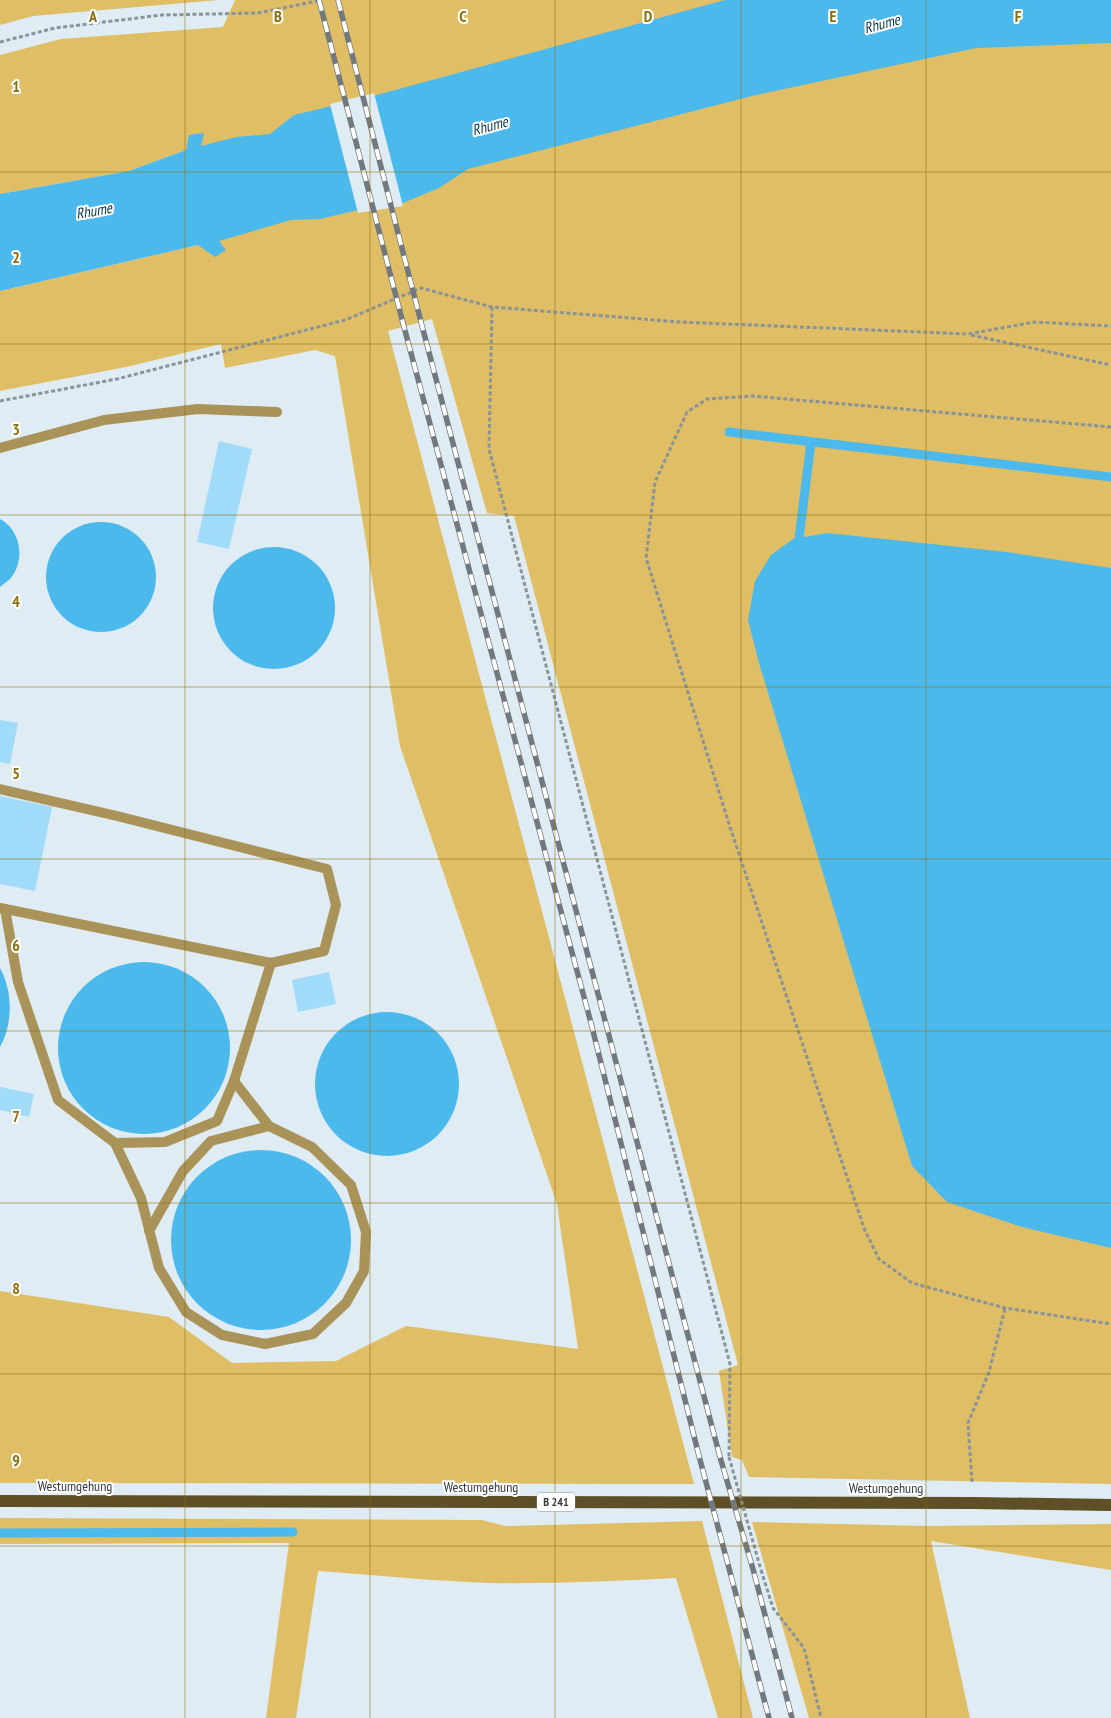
<svg xmlns="http://www.w3.org/2000/svg" width="1111" height="1718" viewBox="0 0 1111 1718" font-family="'PT Sans Narrow',sans-serif">
	<style>
		.green { fill: #dfbe65 }
		.water { fill: #4cb9ec }
		.pier { fill: #dfecf3 }
		.lines { fill: none; stroke-linecap: round; stroke-linejoin: round }
		.stream { stroke: #4cb9ec; stroke-width: 9 }
		.building { fill: #a1dbfa }
		.path { stroke: #8a9398; stroke-width: 3; stroke-dasharray: 4 2.5; stroke-linecap: butt }
		.service { stroke: #a99358; stroke-width: 10 }
		.primary { stroke: #5e4f26; stroke-width: 12 }
		.rail-casing { stroke: #72797e; stroke-width: 5.5 }
		.rail { stroke: #fff; stroke-width: 4; stroke-dasharray: 11; stroke-linecap: butt }
		.path-bridge { stroke: #8a9398; stroke-width: 3; stroke-dasharray: 4 2.5; stroke-linecap: butt }
		.grid { fill: none; stroke: #8b6e10; stroke-width: 1; stroke-opacity: 0.55 }
		.labels { text-anchor: middle; stroke-width: 4; stroke-linejoin: round; paint-order: stroke }
		.shield { fill: #fff; stroke: #727678; stroke-width: 1 }
		.shield-label { font-size: 12px; font-weight: bold; fill: #363b3e }
		.street-label { font-size: 14px; fill: #363b3e; stroke: #fff }
		.water-label { font-size: 15px; font-style: italic; fill: #06384c; stroke: #fff }
		.grid-label { font-size: 16px; text-anchor: middle; font-weight: bold; fill: #8b6e10; stroke: #fff; stroke-width: 4; stroke-linejoin: round; paint-order: stroke }
	</style>
	<rect width="100%" height="100%" fill="#dfecf3"/>
	<!-- green -->
	<g class="green">
		<polygon points="0,0 219,0 33,16 0,25"/>
		<polygon points="235,0 1111,0 1111,1484 749,1477 742,1460 732,1457 719,1371 738,1365 514,516 487,513 432,319 388,331 694,1484 0,1483 0,1291 169,1317 232,1363 336,1361 406,1326 578,1349 557,1204 400,746 335,356 315,350 225,368 221,344 126,367 0,391 0,291 198,245 186,150 129,171 0,194 0,55 61,39 223,27"/>
		<path d="M0,1518L482,1520L505,1526L702,1521L753,1718H718L676,1578C614,1581 552,1584 489,1583C432,1581 375,1575 318,1571L296,1718H266L289,1543L0,1544Z"/>
		<polygon points="752,1522 927,1526 1111,1524 1111,1570 931,1541 970,1718 809,1718"/>
	</g>
	<!-- water -->
	<g class="water">
		<polygon points="725,0 1111,0 1111,43 976,48 756,95 468,169 439,188 403,203 358,210 320,219 291,220 219,241 226,250 215,257 198,245 0,291 0,194 129,171 186,150 189,135 204,133 201,146 236,137 270,134 294,115 377,95"/>
		<path d="M0,519C21,530 26,561 10,579C7,582 3,584 0,587Z"/>
		<circle cx="101" cy="577" r="55"/>
		<polygon points="827,533 1007,552 1111,568 1111,1248 1022,1227 947,1202 912,1166 759,663 748,620 755,581 771,555 793,539"/>
		<circle cx="274" cy="608" r="61"/>
		<circle cx="144" cy="1048" r="86"/>
		<path d="M0,968C13,992 13,1024 0,1047Z"/>
		<circle cx="387" cy="1084" r="72"/>
		<circle cx="261" cy="1240" r="90"/>
	</g>
	<!-- pier -->
	<polygon class="pier" points="374,93 403,206 358,213 330,104"/>
	<g class="lines">
		<!-- stream -->
		<g class="stream">
			<polyline points="729,432 1111,477"/>
			<polyline points="798,547 811,442"/>
			<polyline points="0,1533 293,1532"/>
		</g>
	</g>
	<!-- building -->
	<g class="building">
		<polygon points="219,441 252,449 229,549 197,542"/>
		<polygon points="0,720 18,723 10,764 0,762"/>
		<polygon points="0,796 52,807 35,891 0,884"/>
		<polygon points="329,972 336,1004 298,1012 292,980"/>
		<polygon points="0,1087 34,1094 29,1117 0,1110"/>
	</g>
	<g class="lines">
		<!-- path -->
		<g class="path">
			<polyline points="0,42 55,28 162,15 258,13 322,0"/>
			<polyline points="492,307 489,449 730,1364 729,1457"/>
			<polyline points="971,335 1111,365"/>
			<polyline points="0,401 117,379 345,320 421,288 492,307 680,322 968,334 1035,322 1111,326"/>
			<polyline points="1111,427 752,396 707,399 687,412 655,482 646,558 729,824 864,1228 879,1259 912,1283 1005,1308 1111,1324"/>
			<polyline points="972,1482 968,1423 989,1372 1005,1308"/>
			<polyline points="761,1570 773,1608 804,1648 821,1718"/>
		</g>
		<!-- service -->
		<g class="service">
			<polyline points="0,448 104,420 198,409 277,412"/>
			<polyline points="0,789 117,816 327,869 336,905 324,951 271,963 0,908"/>
			<polyline points="5,909 18,982 58,1100 115,1143 165,1142 217,1121 234,1081 271,963"/>
			<polyline points="115,1143 141,1198 159,1268 186,1312 222,1335 265,1344 313,1334 346,1303 364,1271 366,1232 351,1185 312,1147 269,1126 234,1081"/>
			<polyline points="149,1231 183,1171 211,1141 269,1126"/>
		</g>
		<!-- primary -->
		<polyline class="primary" points="0,1501 974,1503 1111,1505"/>
		<defs>
			<g id="rail">
				<polyline points="319,0 404,327 591,1023 699,1456 769,1718"/>
				<polyline points="338,0 421,322 720,1457 753,1569 792,1718"/>
			</g>
		</defs>
		<!-- rail casing -->
		<use href="#rail" class="rail-casing"/>
		<!-- rail -->
		<use href="#rail" class="rail"/>
		<!-- path-bridge -->
		<polyline class="path-bridge" points="729,1457 761,1570"/>
	</g>
	<!-- grid -->
	<path class="grid" d="M185,0V1718M370,0V1718M555,0V1718M741,0V1718M926,0V1718M0,172H1111M0,344H1111M0,515H1111M0,687H1111M0,859H1111M0,1031H1111M0,1203H1111M0,1374H1111M0,1546H1111"/>
	<g class="labels">
		<!-- shield labels -->
		<rect class="shield" x="537" y="1492.5" width="38" height="19" rx="4"/>
		<g class="shield-label">
			<text x="556" y="1506">B 241</text>
		</g>
		<!-- street labels -->
		<g class="street-label">
			<text x="75" y="1491">Westumgehung</text>
			<text x="481" y="1492">Westumgehung</text>
			<text x="886" y="1493">Westumgehung</text>
		</g>
		<!-- water labels -->
		<g class="water-label">
			<text transform="translate(882 24) rotate(-15)" y="5">Rhume</text>
			<text transform="translate(490 126) rotate(-15)" y="5">Rhume</text>
			<text transform="translate(94 211) rotate(-10)" y="5">Rhume</text>
		</g>
	</g>
	<g class="grid-label">
		<text x="93" y="22">A</text>
		<text x="278" y="22">B</text>
		<text x="463" y="22">C</text>
		<text x="648" y="22">D</text>
		<text x="833" y="22">E</text>
		<text x="1018" y="22">F</text>
		<text x="16" y="92">1</text>
		<text x="16" y="263">2</text>
		<text x="16" y="435">3</text>
		<text x="16" y="607">4</text>
		<text x="16" y="779">5</text>
		<text x="16" y="951">6</text>
		<text x="16" y="1122">7</text>
		<text x="16" y="1294">8</text>
		<text x="16" y="1466">9</text>
	</g>
</svg>
